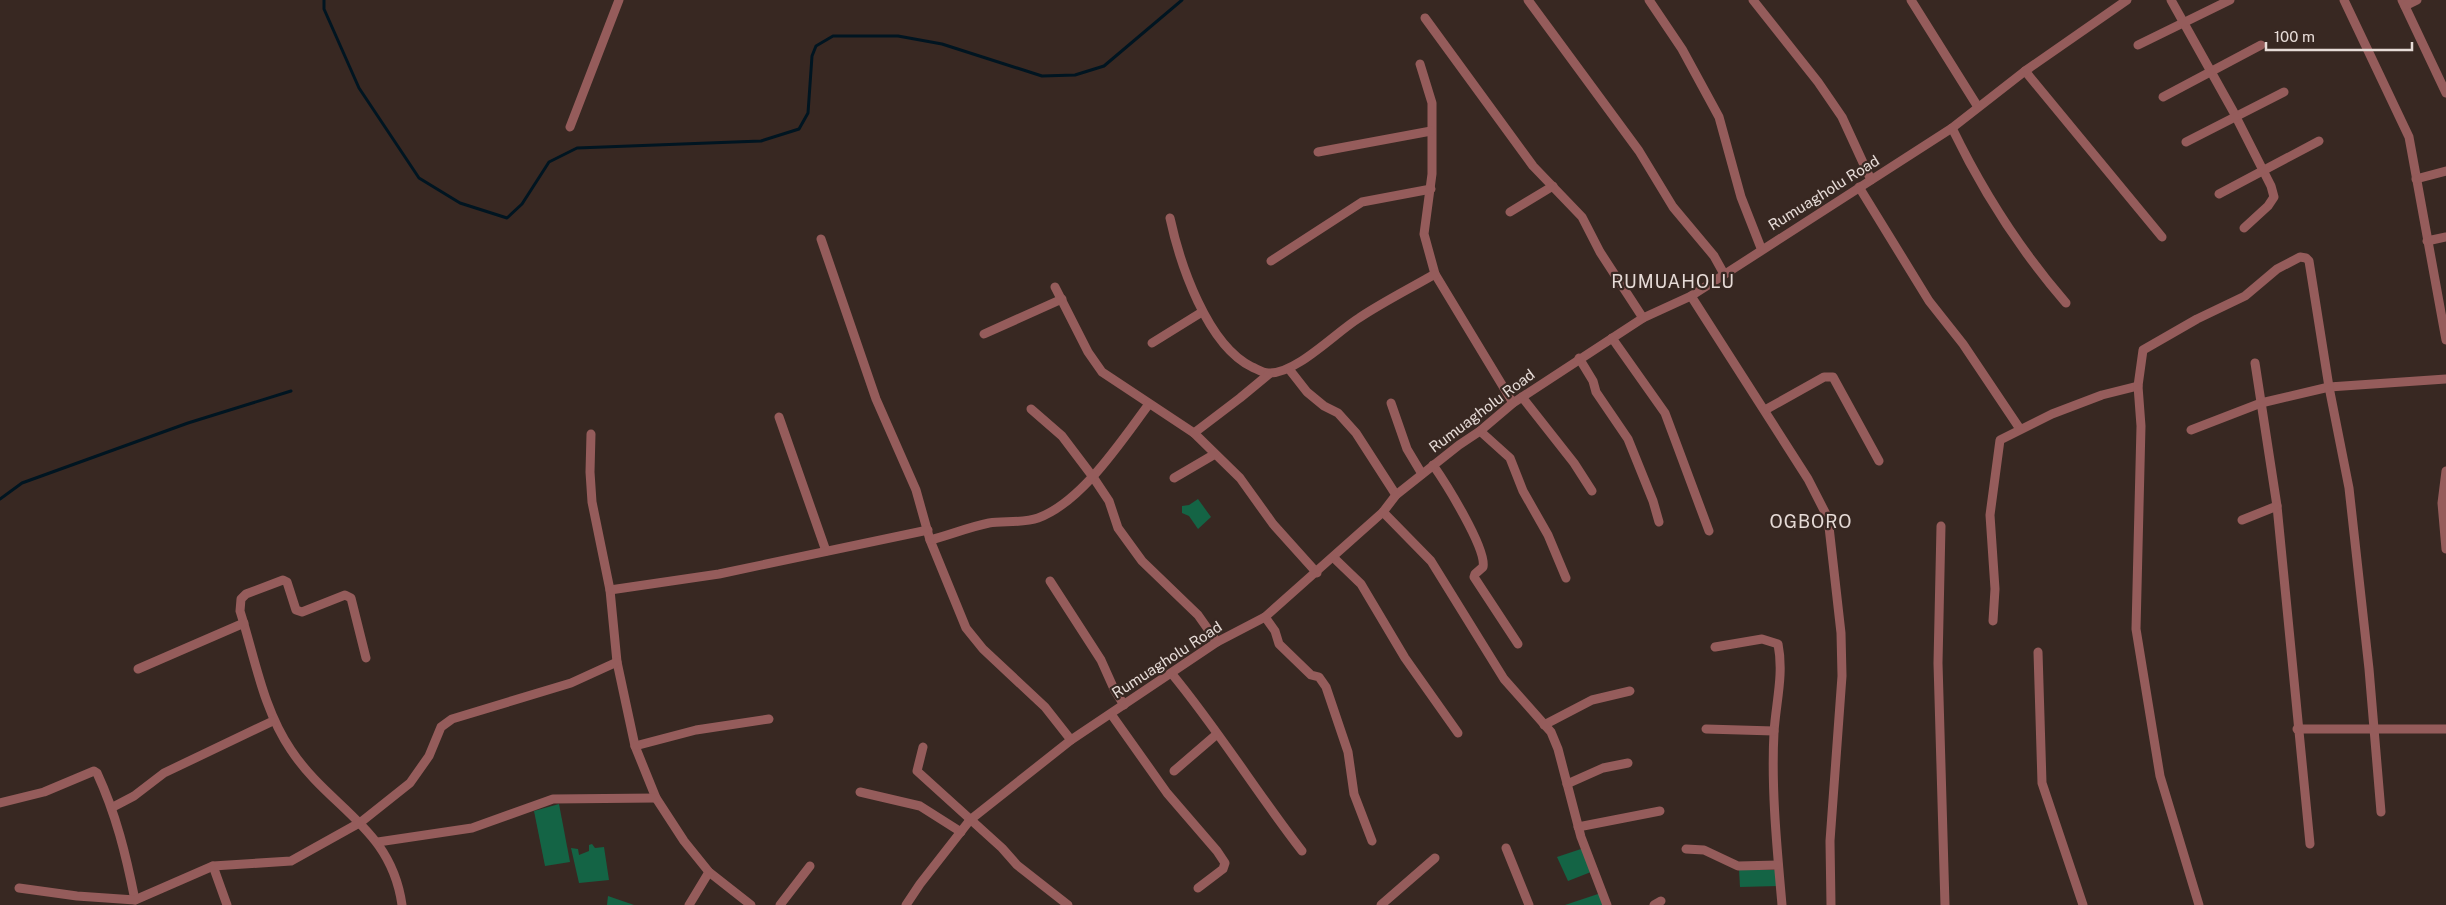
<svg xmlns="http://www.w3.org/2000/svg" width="2446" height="905" viewBox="0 0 2446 905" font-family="'Public Sans',sans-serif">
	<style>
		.green { fill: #146445 }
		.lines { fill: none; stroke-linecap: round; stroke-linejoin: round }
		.stream { stroke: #001521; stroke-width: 3 }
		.street { stroke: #955c5b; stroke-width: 9 }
		.labels { text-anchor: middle; stroke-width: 4.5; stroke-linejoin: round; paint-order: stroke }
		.street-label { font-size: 15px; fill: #e6dbd7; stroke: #382822 }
		.quarter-label { font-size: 18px; letter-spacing: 1px; fill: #e6dbd7; stroke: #382822 }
	</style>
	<rect width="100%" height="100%" fill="#382822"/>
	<!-- green -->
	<g class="green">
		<polygon points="1198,499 1211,517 1198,529 1189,516 1182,513 1182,506 1189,505"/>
		<polygon points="559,804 570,862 545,866 534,811"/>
		<polygon points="592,844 595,848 604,847 609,880 579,883 571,848 578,849 579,855 589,851 589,845"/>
		<polygon points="1584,848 1591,872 1568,881 1557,857"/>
		<polygon points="1739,869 1775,870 1778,886 1740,887"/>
		<polygon points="1601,893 1604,905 1565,905"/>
		<polygon points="608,896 634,905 607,905"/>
	</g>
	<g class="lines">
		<!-- stream -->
		<g class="stream">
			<polyline points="324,0 324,9 359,88 419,178 460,203 507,218 522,204 549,162 577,148 761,141 799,129 808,113 812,56 816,46 833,36 898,36 942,44 1042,76 1075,75 1104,66 1182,0"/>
			<polyline points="0,499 22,483 188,423 291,391"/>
		</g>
		<!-- street -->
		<g class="street">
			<polyline points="1528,0 1639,151 1673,207 1714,256 1724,274"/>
			<polyline points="1649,0 1682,49 1719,117 1741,197 1761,248"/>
			<polyline points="1753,0 1818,82 1842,117 1871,180"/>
			<polyline points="1911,0 1978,107"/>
			<polyline points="2171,0 2233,111 2271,186 2274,197 2268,206 2244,228"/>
			<polyline points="2344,0 2409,137 2446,340"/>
			<polyline points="2402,0 2446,93"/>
			<polyline points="2405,6 2417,0"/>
			<polyline points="1425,18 1533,166 1582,217 1600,252 1643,318"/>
			<polyline points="2138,45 2230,0"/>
			<polyline points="1420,64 1432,103 1432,174 1424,234 1435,274 1513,403"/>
			<polyline points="2025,71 2162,237"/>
			<polyline points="2163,97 2261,45"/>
			<polyline points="570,127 619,0"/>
			<path d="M1952,128C1982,190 2020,250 2066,303"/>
			<polyline points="2186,142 2284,92"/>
			<polyline points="1318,152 1431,131"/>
			<polyline points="2416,179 2446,171"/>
			<polyline points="1859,187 1929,301 1963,344 2020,429"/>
			<polyline points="2219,194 2319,141"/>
			<polyline points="1510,212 1553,186"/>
			<path d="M1170,218C1180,264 1207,345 1252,367C1257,369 1264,374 1270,373C1297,373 1335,333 1359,318C1383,302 1409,289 1435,274"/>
			<polyline points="821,239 876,399 916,490 930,540 966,628 983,649 1045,707 1071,740"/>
			<polyline points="2427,241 2446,237"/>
			<polyline points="1271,261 1362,202 1431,189"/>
			<polyline points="1055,287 1088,352 1102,372 1194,433 1240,478 1273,524 1317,573"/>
			<polyline points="1691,296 1808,479 1828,518 1841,633 1842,676 1830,841 1831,905"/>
			<polyline points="984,334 1062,299"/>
			<polyline points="1612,338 1665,413 1709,531"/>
			<polyline points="1152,343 1202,312"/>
			<polyline points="1579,358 1593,381 1596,392 1628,439 1653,501 1659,522"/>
			<polyline points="2255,363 2277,506 2310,844"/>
			<polyline points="1289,369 1307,392 1324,406 1338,413 1356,433 1396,495"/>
			<polyline points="1522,397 1574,463 1592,491"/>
			<polyline points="1391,403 1407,449 1422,474"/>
			<polyline points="1031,409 1062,436 1093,477 1109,501 1118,528 1142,561 1198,615 1217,642"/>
			<polyline points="1765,410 1824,377 1833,377 1879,461"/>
			<polyline points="779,417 826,551"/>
			<polyline points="2191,430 2261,403 2329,387 2446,379"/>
			<polyline points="1480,431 1510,458 1523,491 1548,535 1566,578"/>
			<polyline points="1194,433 1240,398 1269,374"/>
			<polyline points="591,434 590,472 592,502 610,590 617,662 635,746 656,798 684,841 709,872 751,905"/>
			<path d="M1433,465C1445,482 1487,549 1483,567L1475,574L1474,577L1518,644"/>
			<polyline points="2446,471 2442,503 2446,549"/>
			<polyline points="1174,478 1215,454"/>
			<polyline points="1383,512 1431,561 1504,679 1551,732 1558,749 1581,837 1607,905"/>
			<polyline points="2242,520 2277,506"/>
			<polyline points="1941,526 1938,663 1945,905"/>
			<path d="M930,540C950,535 969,527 989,523C1004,521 1024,523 1038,518C1082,502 1122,440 1149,404"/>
			<polyline points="1334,558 1361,584 1405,658 1458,733"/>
			<polyline points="1050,581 1101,660 1114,689 1124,705"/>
			<polyline points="610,590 719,574 928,530"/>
			<polyline points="1265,617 1275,631 1279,644 1311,675 1319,677 1326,687 1348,752 1354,794 1372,841"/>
			<polyline points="1993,621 1995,589 1990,515 2000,440 2052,414 2102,395 2138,386"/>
			<path d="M1715,647L1762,639L1778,644C1784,674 1776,702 1774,732C1771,789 1777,848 1782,905"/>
			<polyline points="2038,652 2042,783 2083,905"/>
			<path d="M366,658L351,598L345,595L302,612L296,610L287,582L283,580L246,594L241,599L240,611C255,658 263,709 291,750C330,809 391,827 402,905"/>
			<polyline points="138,669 244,623"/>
			<path d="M1172,674C1219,731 1257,793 1302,851"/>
			<polyline points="1111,714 1167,793 1217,851 1225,863 1223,869 1198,888"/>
			<polyline points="1544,725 1592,700 1630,691"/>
			<polyline points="1706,729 1774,731"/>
			<polyline points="2297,729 2446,729"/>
			<polyline points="635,746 696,730 769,719"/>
			<polyline points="923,747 917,771 1002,848 1017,865 1068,905"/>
			<polyline points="1174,771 1217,734"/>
			<polyline points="1567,784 1603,768 1628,763"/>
			<polyline points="860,792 920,806 961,832"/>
			<path d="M0,803L44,792L94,771L97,773C116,814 126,855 135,900"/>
			<polyline points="113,807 134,796 164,773 273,721"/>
			<polyline points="1578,827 1660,811"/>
			<polyline points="378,842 472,828 553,799 656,798"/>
			<polyline points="1506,848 1529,905"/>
			<polyline points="1686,849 1704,850 1738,866 1778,865"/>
			<polyline points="213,866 227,905"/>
			<polyline points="19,888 77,896 135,900 213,866 291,861 361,822 410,783 429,756 441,727 452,719 571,683 617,662"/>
			<polyline points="689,905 709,872"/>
			<polyline points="780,905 810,866"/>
			<polyline points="906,905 920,884 970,820 1071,740 1217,642 1265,617 1383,512 1396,495 1459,445 1480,431 1513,403 1643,318 1691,296 1952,128 2025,71 2127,0"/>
			<polyline points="1381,905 1435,858"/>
			<polyline points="1654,905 1661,901"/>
			<polyline points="2199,905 2160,776 2136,629 2141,426 2138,386 2143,350 2197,319 2245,296 2277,269 2300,257 2306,258 2309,261 2329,387 2349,488 2369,669 2381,812"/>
		</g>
	</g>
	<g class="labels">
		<!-- street labels -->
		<g class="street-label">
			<text transform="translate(1824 193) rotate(-32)" y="5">Rumuagholu Road</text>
			<text transform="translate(1482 411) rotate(-37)" y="5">Rumuagholu Road</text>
			<text transform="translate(1167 660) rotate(-33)" y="5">Rumuagholu Road</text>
		</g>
		<!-- quarter labels -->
		<g class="quarter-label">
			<text x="1673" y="288">RUMUAHOLU</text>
			<text x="1811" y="528">OGBORO</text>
		</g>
	</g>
	<!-- scale -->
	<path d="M2266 42v8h146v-8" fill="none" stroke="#e6dbd7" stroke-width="2.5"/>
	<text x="2274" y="42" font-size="15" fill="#e6dbd7" stroke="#382822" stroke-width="4" paint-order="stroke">100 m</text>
</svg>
